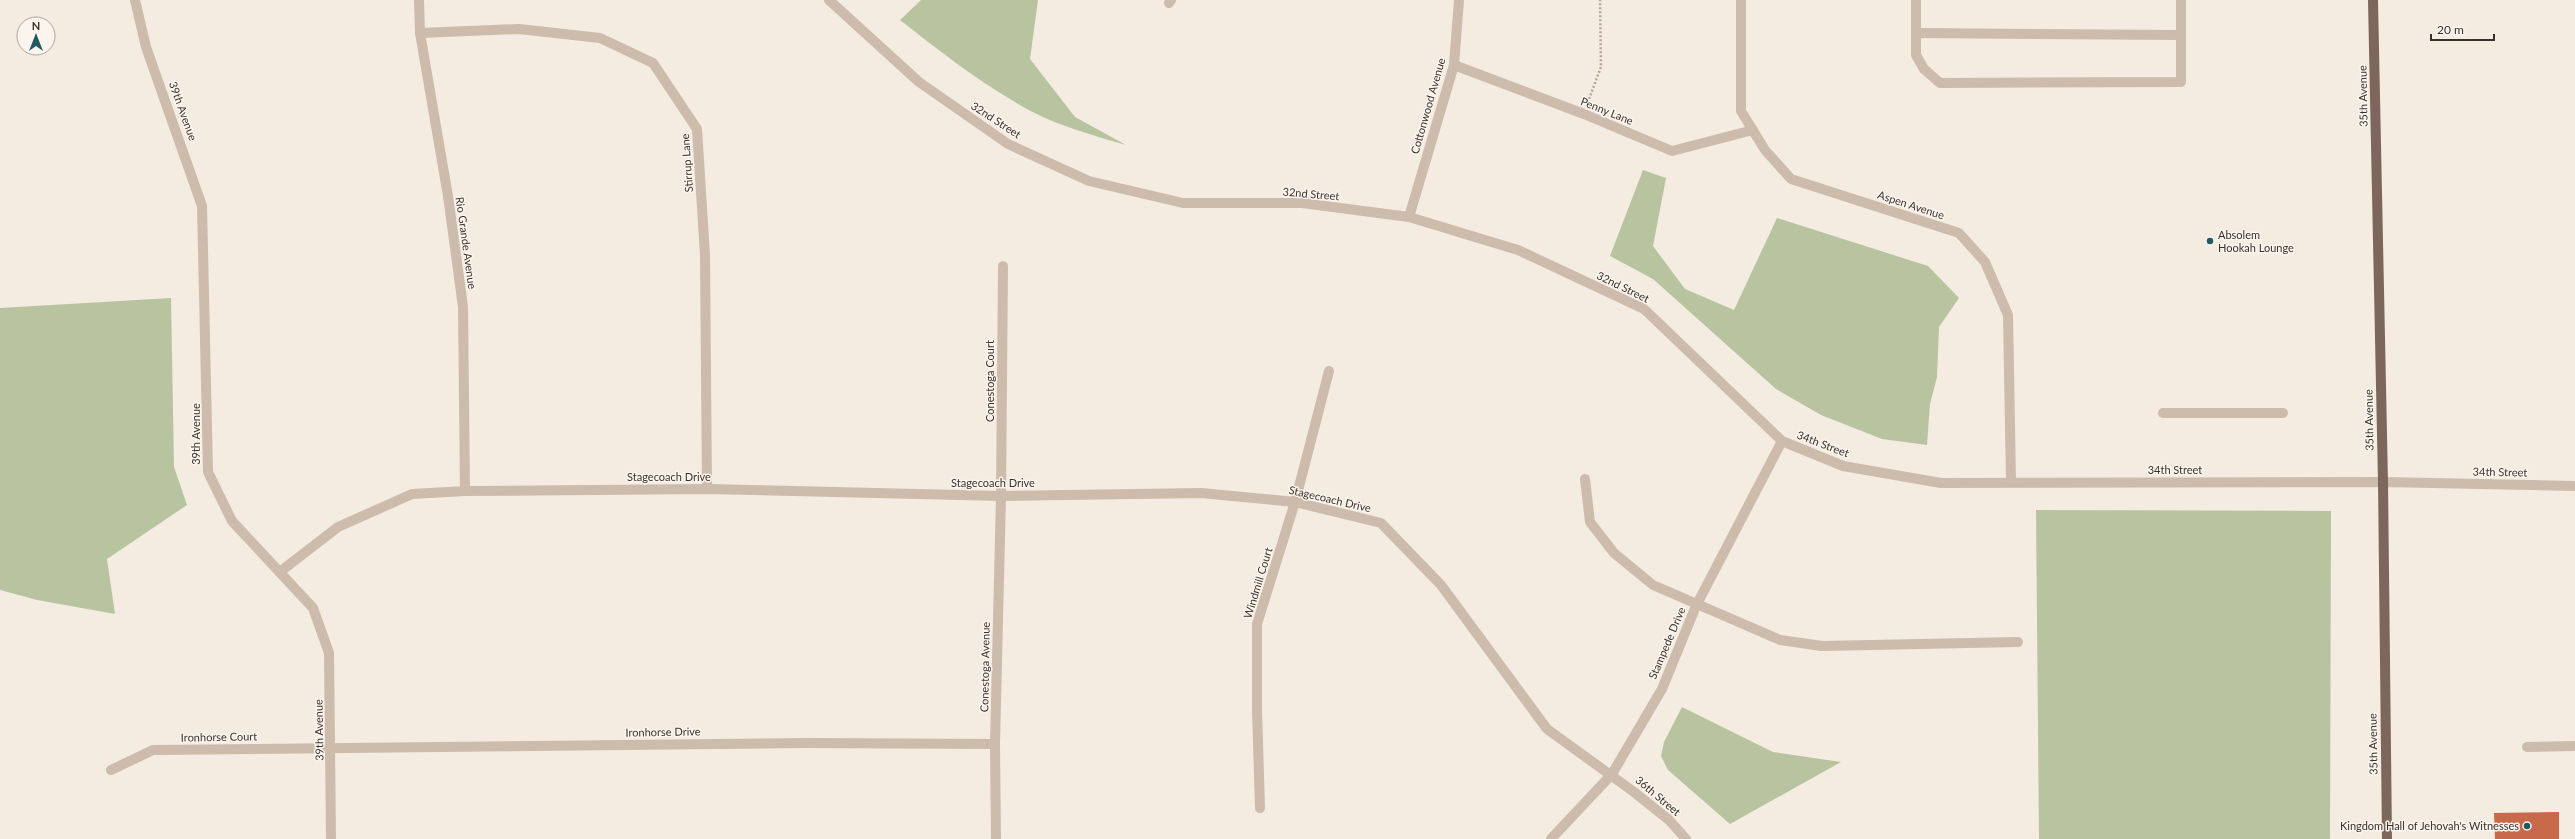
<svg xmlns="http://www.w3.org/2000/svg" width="2575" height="839" viewBox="0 0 2575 839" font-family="Lato,sans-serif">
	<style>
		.green { fill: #b8c4a0 }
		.building { fill: #c8694b }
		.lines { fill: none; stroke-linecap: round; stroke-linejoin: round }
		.path { stroke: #b9a596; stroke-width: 2.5; stroke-dasharray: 2 2; stroke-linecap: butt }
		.minor { stroke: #cdbbac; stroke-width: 10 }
		.major { stroke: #7d675c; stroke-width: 10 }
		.poi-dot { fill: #1f5a5e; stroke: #fbf5ee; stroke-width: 1.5 }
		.labels { text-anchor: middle; stroke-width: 3; stroke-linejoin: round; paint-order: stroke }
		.street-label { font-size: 11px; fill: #3b302b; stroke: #fbf5ee }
		.poi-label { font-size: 11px; fill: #3b302b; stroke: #fbf5ee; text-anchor: start }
	</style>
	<rect width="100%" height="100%" fill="#f4ebe1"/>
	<!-- green -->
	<g class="green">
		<path d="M921,0H1038L1030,59L1075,117L1126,145C1089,134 1048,123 1015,102C974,78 937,49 900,20Z"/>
		<polygon points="1643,170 1666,178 1653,246 1685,289 1734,310 1777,218 1928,266 1959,298 1939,327 1937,377 1930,404 1927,445 1882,439 1821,415 1776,389 1653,279 1610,256"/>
		<polygon points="171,298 174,467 187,505 107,559 115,614 37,600 0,590 0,308"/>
		<polygon points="2036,510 2331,511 2330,839 2039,839"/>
		<polygon points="1682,707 1773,752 1841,762 1730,824 1668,770 1661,756 1664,742"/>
	</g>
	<!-- building -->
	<polygon class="building" points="2559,812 2559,839 2495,839 2494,813"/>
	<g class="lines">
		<!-- path -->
		<polyline class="path" points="1589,99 1601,67 1600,0"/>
		<!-- minor -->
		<g class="minor">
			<polyline points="135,0 146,47 202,206 208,472 232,521 313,608 329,653 331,839"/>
			<polyline points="419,0 420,33 448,196 463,307 465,491"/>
			<polyline points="829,0 919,82 1008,144 1089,181 1183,203 1302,203 1409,217 1518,250 1644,309 1782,441 1843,466 1941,483 2383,482 2575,486"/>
			<polyline points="1741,0 1741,111 1765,150 1791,179 1959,233 1985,262 2008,315 2011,482"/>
			<polyline points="1916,0 1916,55 1924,69 1940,83 2181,82 2181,0"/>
			<polyline points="1169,3 1171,0"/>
			<polyline points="420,33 519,29 600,38 653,63 697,129 705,255 707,489"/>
			<polyline points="1916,33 2181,35"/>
			<polyline points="1454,65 1584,114 1672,151 1753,130"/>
			<polyline points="1409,217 1454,65 1459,0"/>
			<polyline points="2163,413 2283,413"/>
			<polyline points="1585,479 1590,522 1614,553 1653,585 1780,640 1822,646 2018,642"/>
			<polyline points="281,571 338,527 412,494 465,491 707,489 1001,496 1201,493 1295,502 1381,523 1441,585 1547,729 1634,792 1669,820 1686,839"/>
			<polyline points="2527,747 2575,746"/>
			<polyline points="111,770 153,750 807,743 995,744"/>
			<polyline points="1260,808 1257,710 1257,624 1295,502 1329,371"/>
			<polyline points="996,839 995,744 1001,496 1003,266"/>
			<polyline points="1551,839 1612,774 1662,689 1696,606 1782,441"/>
		</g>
		<!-- major -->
		<polyline class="major" points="2373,0 2383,482 2387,839"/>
	</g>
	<!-- markers -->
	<g class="poi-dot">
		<circle cx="2210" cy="241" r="4"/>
		<circle cx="2527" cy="826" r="4"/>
	</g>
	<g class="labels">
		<!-- street labels -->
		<g class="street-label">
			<text transform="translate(2363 96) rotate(-91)" y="4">35th Avenue</text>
			<text transform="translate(1428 106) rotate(-74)" y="4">Cottonwood Avenue</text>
			<text transform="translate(183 111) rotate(70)" y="4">39th Avenue</text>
			<text transform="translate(1607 111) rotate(22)" y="4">Penny Lane</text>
			<text transform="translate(996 120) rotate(33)" y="4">32nd Street</text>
			<text transform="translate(687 163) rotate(-94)" y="4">Stirrup Lane</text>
			<text transform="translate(1311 194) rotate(5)" y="4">32nd Street</text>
			<text transform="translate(1911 205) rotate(18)" y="4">Aspen Avenue</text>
			<text transform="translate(466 243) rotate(82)" y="4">Rio Grande Avenue</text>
			<text transform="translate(1623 287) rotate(26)" y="4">32nd Street</text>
			<text transform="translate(990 381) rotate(-90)" y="4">Conestoga Court</text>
			<text transform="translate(2369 420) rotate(-91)" y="4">35th Avenue</text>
			<text transform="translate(196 434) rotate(-90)" y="4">39th Avenue</text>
			<text transform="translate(1823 444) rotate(21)" y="4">34th Street</text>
			<text x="2175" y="474">34th Street</text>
			<text transform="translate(2500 472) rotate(1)" y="4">34th Street</text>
			<text x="669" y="481">Stagecoach Drive</text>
			<text x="993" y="487">Stagecoach Drive</text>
			<text transform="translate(1330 499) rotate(13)" y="4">Stagecoach Drive</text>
			<text transform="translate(1258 583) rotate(-73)" y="4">Windmill Court</text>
			<text transform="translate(1667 643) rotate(-67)" y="4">Stampede Drive</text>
			<text transform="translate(985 667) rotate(-89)" y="4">Conestoga Avenue</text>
			<text transform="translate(319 730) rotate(-91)" y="4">39th Avenue</text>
			<text transform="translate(663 732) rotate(-1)" y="4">Ironhorse Drive</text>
			<text transform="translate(219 737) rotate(-1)" y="4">Ironhorse Court</text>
			<text transform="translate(2373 744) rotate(-91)" y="4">35th Avenue</text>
			<text transform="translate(1658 796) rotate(40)" y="4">36th Street</text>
		</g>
		<!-- poi labels -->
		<g class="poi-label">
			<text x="2218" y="239">Absolem<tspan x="2218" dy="13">Hookah Lounge</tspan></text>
			<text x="2519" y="830" text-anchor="end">Kingdom Hall of Jehovah's Witnesses</text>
		</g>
	</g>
	<!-- north arrow -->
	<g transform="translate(36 36)"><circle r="19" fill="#fbf5ee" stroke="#aea6a0"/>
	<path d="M0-3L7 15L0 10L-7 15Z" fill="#1f5a5e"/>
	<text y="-6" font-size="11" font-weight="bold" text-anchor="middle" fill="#3b302b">N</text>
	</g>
	<!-- scale -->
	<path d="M2431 34v6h63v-6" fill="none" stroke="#3b302b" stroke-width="2"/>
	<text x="2437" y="34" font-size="12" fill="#3b302b" stroke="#fbf5ee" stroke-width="3" paint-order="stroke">20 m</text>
</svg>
